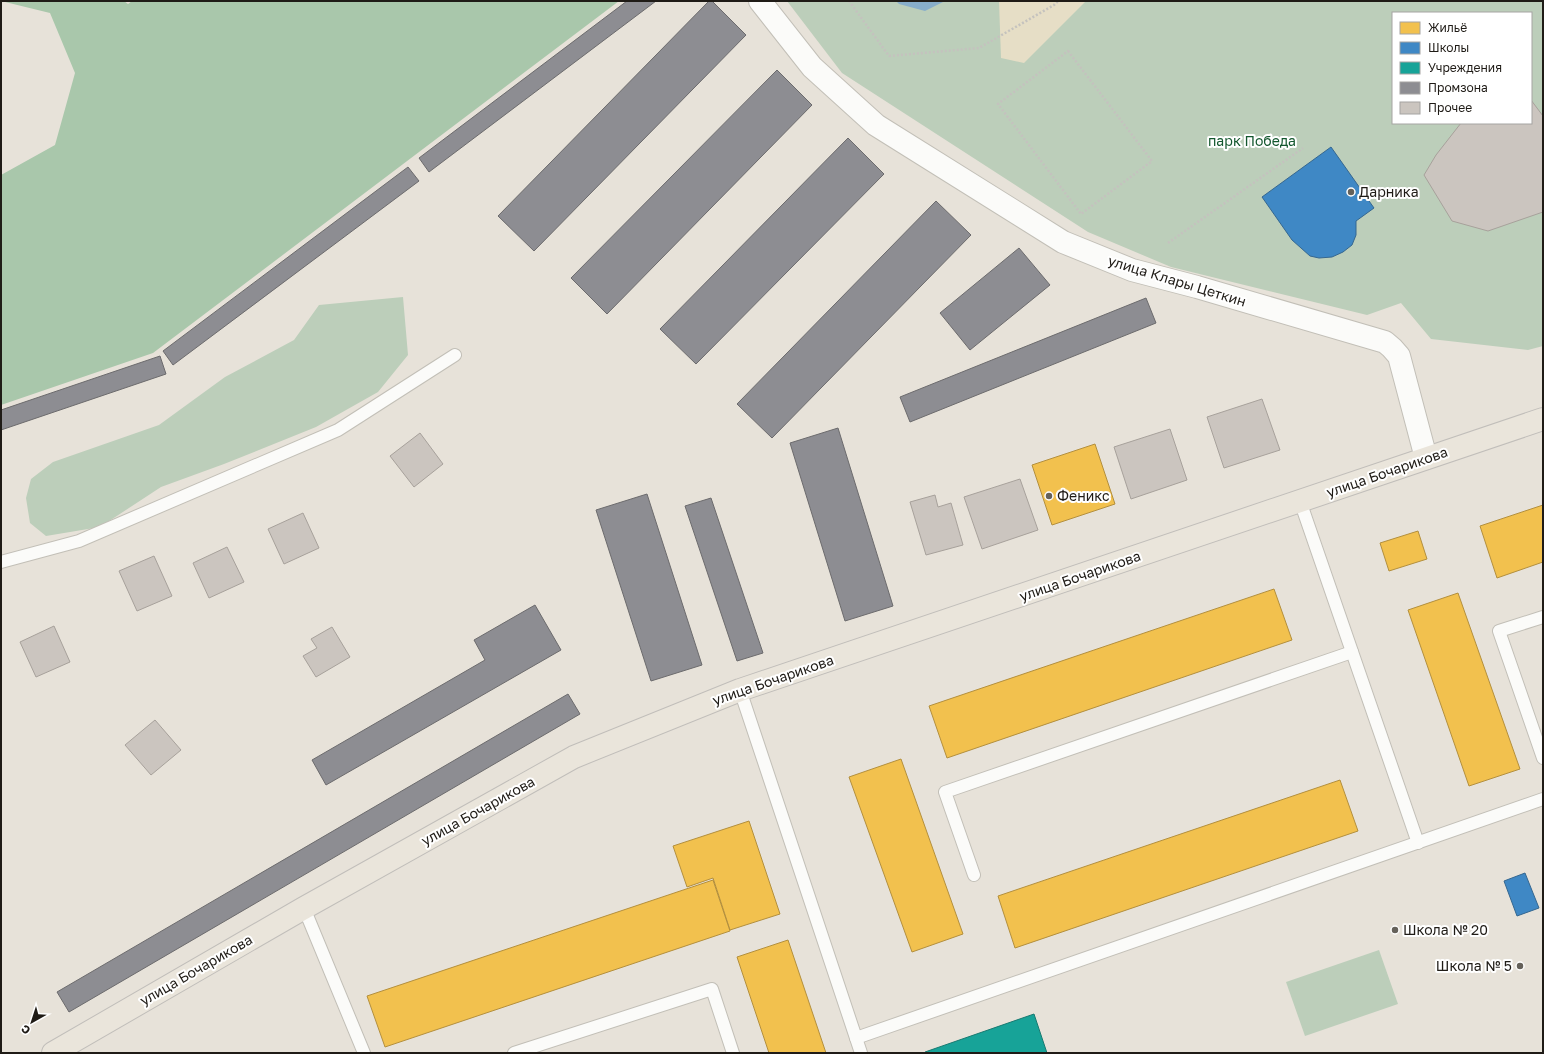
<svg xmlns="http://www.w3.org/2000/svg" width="1544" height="1054" viewBox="0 0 1544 1054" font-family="'Golos Text',sans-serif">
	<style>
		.green { fill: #bcceba; fill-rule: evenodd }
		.forest { fill: #a9c7ab }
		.sand { fill: #e6dec6 }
		.water { fill: #88aeca }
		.homes { fill: #f2c14e; stroke: #b38f3d }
		.schools { fill: #3f88c5; stroke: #356790 }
		.public { fill: #17a398; stroke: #197a71 }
		.industry { fill: #8d8d92; stroke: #6c6b6d }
		.building { fill: #cbc5bf; stroke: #a7a19b }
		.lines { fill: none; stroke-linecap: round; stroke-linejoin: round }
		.service-casing { stroke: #c2bfb7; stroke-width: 14 }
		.minor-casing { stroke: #c2bfb7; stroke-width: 24 }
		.primary-casing { stroke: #c1beba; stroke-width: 24 }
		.path { stroke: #c4c2be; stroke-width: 2.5; stroke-dasharray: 2 2; stroke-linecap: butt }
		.service { stroke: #fbfbf9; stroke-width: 12 }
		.minor { stroke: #fbfbf9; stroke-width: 22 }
		.primary { stroke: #eae5db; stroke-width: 22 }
		.poi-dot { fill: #65615a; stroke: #fff; stroke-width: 1.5 }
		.labels { text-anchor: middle; stroke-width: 4; stroke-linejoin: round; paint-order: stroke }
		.park-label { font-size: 14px; fill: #13572e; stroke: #fff }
		.poi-label { font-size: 14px; fill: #1f1b16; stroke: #fff; text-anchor: start }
		.street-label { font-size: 14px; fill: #1f1b16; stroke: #fff }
	</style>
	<rect width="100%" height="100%" fill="#e7e2d9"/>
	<!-- green -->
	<g class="green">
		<path d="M787,1H1543V346L1528,350L1431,339L1401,303L1367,315L1171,267L1088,232L842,73ZM1393,13H1531V123H1393Z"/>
		<polygon points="403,297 408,355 378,392 316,427 224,464 161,487 100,527 46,536 30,523 26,498 31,479 53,462 159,425 225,377 294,340 319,305"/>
		<polygon points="1379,950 1398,1004 1305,1036 1286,982"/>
	</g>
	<!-- forest -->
	<polygon class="forest" points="1,1 124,1 128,4 132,1 619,1 153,353 1,405 1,175 55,145 75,73 50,13"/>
	<!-- sand -->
	<polygon class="sand" points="999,1 1086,1 1024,63 1001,58"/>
	<!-- water -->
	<polygon class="water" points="896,1 945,1 925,11 899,4"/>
	<!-- homes -->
	<g class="homes">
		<polygon points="1095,444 1115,504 1052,525 1032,465"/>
		<polygon points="1543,505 1543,562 1497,578 1480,526"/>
		<polygon points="1418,531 1427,559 1389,571 1380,543"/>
		<polygon points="1274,589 1292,640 947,758 929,706"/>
		<polygon points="1458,593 1520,769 1469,786 1408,610"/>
		<polygon points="901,759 963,934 912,952 849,777"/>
		<polygon points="1340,780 1358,831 1015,948 998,896"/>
		<polygon points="749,821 780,914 730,930 713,878 687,887 673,846"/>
		<polygon points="713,880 730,931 385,1047 367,996"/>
		<polygon points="788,940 826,1053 769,1053 737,957"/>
	</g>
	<!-- schools -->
	<g class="schools">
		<polygon points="1331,147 1374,208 1356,221 1356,235 1352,245 1343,252 1332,257 1319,258 1310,256 1292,240 1262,197"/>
		<polygon points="1525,873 1539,908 1517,916 1504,881"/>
	</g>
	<!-- public -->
	<polygon class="public" points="1034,1014 1047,1053 926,1053 925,1052"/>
	<!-- industry -->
	<g class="industry">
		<polygon points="627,1 656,1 429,172 419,158"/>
		<polygon points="709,1 712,1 746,35 534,251 498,216"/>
		<polygon points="777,70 812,105 607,314 571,278"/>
		<polygon points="848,138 884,174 696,364 660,329"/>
		<polygon points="408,167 419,181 173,365 163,351"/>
		<polygon points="936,201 971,235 772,438 737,404"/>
		<polygon points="1019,248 1050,285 970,350 940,313"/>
		<polygon points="1146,298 1156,323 910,422 900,397"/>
		<polygon points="160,356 166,374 1,430 1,410"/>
		<polygon points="838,428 893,606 845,621 790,443"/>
		<polygon points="647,494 702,665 651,681 596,510"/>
		<polygon points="711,498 763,653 737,661 685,506"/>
		<polygon points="535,605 561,650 326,785 312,760 485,660 474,640"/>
		<polygon points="568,694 580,714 69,1012 57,992"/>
	</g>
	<!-- building -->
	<g class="building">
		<polygon points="1531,100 1543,116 1543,212 1488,231 1452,221 1424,175 1436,155 1461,123 1531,123"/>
		<polygon points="1262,399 1280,450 1224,468 1207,417"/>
		<polygon points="1170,429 1187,480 1131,499 1114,447"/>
		<polygon points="420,433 443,464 414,487 390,456"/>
		<polygon points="1020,479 1038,530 982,549 964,497"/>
		<polygon points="935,495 938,507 951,503 963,545 926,555 910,502"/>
		<polygon points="303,513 319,548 284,564 268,529"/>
		<polygon points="227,547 244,582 209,598 193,563"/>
		<polygon points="154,556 172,596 137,611 119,571"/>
		<polygon points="54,626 70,662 36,677 20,642"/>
		<polygon points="332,627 350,657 316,677 303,656 317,648 311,639"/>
		<polygon points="155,720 181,750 151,775 125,745"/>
	</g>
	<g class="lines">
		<defs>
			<g id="service">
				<polyline points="1300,501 1418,843"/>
				<polyline points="1,562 79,541 338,430 455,355"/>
				<polyline points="1543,617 1499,631 1543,758"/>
				<polyline points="740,690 861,1053"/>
				<polyline points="974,875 945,792 1352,652"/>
				<polyline points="304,908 364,1053"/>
				<polyline points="856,1038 1543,799"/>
				<polyline points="514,1053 712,989 733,1053"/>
			</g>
			<polyline id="minor" points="760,1 812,67 876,125 1063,242 1132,270 1197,287 1385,342 1392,348 1399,356 1426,458"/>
			<polyline id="primary" points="53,1053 304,908 574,757 740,690 1543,419"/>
		</defs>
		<!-- service casing -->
		<use href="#service" class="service-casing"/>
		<!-- minor casing -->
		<use href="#minor" class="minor-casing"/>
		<!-- primary casing -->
		<use href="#primary" class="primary-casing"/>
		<!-- path -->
		<g class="path">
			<polyline points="849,1 889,56 979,48 1054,5 1058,1"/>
			<polygon points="1068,51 1152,161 1081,214 998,104"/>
			<polyline points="1168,243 1303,148"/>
		</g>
		<!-- service -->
		<use href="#service" class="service"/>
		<!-- minor -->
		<use href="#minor" class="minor"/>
		<!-- primary -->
		<use href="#primary" class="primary"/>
	</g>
	<!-- markers -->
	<g class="poi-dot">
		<circle cx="1351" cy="192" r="4"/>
		<circle cx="1049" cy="496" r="4"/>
		<circle cx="1395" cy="930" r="4"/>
		<circle cx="1520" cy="966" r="4"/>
	</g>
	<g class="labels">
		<!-- park labels -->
		<g class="park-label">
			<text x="1252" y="146">парк Победa</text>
		</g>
		<!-- poi labels -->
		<g class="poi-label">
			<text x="1359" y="197">Дарника</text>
			<text x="1057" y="501">Феникс</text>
			<text x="1403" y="935">Школа № 20</text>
			<text x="1512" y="971" text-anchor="end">Школа № 5</text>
		</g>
		<!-- street labels -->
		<g class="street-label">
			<text transform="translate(1177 281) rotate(17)" y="5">улица Клары Цеткин</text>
			<text transform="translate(1387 472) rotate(-19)" y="5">улица Бочарикова</text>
			<text transform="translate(1080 576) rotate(-19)" y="5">улица Бочарикова</text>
			<text transform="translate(773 680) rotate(-19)" y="5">улица Бочарикова</text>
			<text transform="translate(478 811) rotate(-29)" y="5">улица Бочарикова</text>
			<text transform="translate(196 970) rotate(-30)" y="5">улица Бочарикова</text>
		</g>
	</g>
	<!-- border -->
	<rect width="1544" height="1054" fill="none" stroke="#1f1b16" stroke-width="4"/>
	<!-- legend -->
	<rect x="1392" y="12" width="140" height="112" fill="#ffffff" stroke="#a5a4a2"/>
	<rect x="1400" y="22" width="20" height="12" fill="#f2c14e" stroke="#a5a4a2"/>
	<text x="1428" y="32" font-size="12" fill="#1f1b16">Жильё</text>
	<rect x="1400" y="42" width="20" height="12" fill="#3f88c5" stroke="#a5a4a2"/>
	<text x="1428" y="52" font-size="12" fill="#1f1b16">Школы</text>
	<rect x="1400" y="62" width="20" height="12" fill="#17a398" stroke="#a5a4a2"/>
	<text x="1428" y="72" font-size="12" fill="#1f1b16">Учреждения</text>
	<rect x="1400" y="82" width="20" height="12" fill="#8d8d92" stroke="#a5a4a2"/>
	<text x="1428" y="92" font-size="12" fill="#1f1b16">Промзона</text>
	<rect x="1400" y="102" width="20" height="12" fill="#cbc5bf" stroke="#a5a4a2"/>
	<text x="1428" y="112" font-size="12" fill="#1f1b16">Прочее</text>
	<!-- north arrow -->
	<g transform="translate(32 1022) rotate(219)" stroke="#ffffff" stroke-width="3" paint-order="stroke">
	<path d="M0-3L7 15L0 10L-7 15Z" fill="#1f1b16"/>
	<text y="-6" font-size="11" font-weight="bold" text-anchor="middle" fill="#1f1b16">С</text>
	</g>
</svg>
